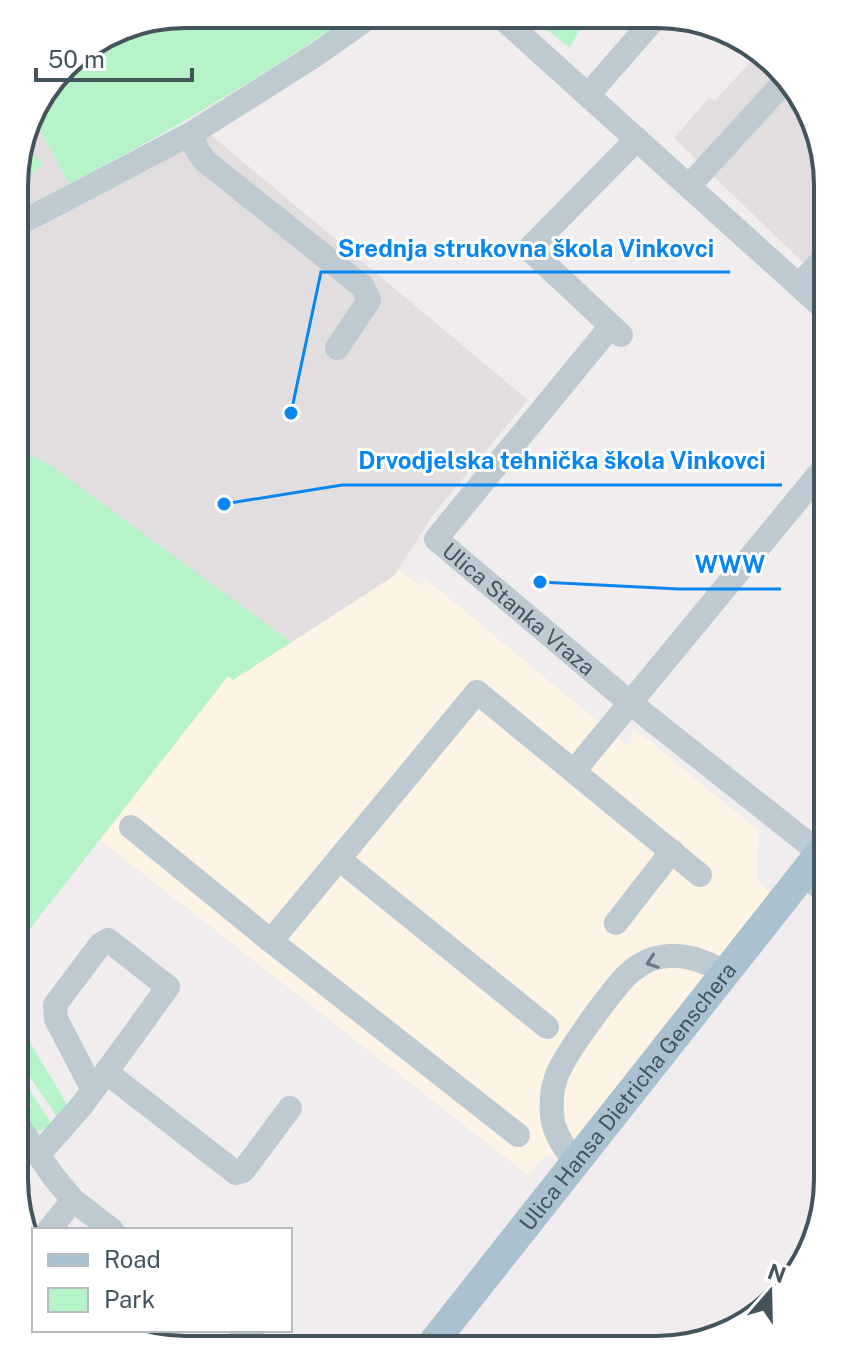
<svg xmlns="http://www.w3.org/2000/svg" width="842" height="1364" viewBox="0 0 842 1364" font-family="'Public Sans',sans-serif">
	<style>
		.commercial { fill: #fef4e5 }
		.education { fill: #e2dee0 }
		.green { fill: #b7f3c8 }
		.lines { fill: none; stroke-linecap: round; stroke-linejoin: round }
		.minor { stroke: #bdcad2; stroke-width: 24 }
		.major { stroke: #aac1d0; stroke-width: 30 }
		.oneway { stroke: #687780 }
		.labels { text-anchor: middle; stroke-width: 6; stroke-linejoin: round; paint-order: stroke }
		.street-label { font-size: 22px; fill: #44545d; stroke: #fff }
		.rim { fill: none; stroke: #44545d; stroke-width: 4 }
		.leader { fill: none; stroke: #0785f1; stroke-width: 3 }
		.callout-dot { fill: #0785f1; stroke: #fff; stroke-width: 3 }
		.callout-label { font-size: 24px; text-anchor: middle; font-weight: bold; fill: #0785f1; stroke: #fff; stroke-width: 6; stroke-linejoin: round; paint-order: stroke }
	</style>
	<rect width="100%" height="100%" fill="#f1edee"/>
	<!-- commercial -->
	<polygon class="commercial" points="400,570 420,586 426,579 626,745 631,743 633,728 758,830 757,878 770,893 693,994 557,1160 551,1155 545,1157 528,1175 100,840 228,676 234,679"/>
	<!-- education -->
	<g class="education">
		<polygon points="760,52 769,56 815,120 828,185 828,268 821,280 674,138 710,97 714,101"/>
		<polygon points="31,113 69,184 15,215 15,163"/>
		<polygon points="206,131 528,400 433,515 394,576 233,680 228,676 14,949 15,239"/>
	</g>
	<!-- green -->
	<g class="green">
		<path d="M185,14L351,15C261,78 166,134 69,184L31,113L32,109L72,57L120,27Z"/>
		<polygon points="529,16 578,16 581,19 579,31 570,47 565,44"/>
		<polygon points="22,142 43,164 15,189 15,163"/>
		<polygon points="15,447 50,465 291,642 233,680 228,676 14,949"/>
		<polygon points="14,1015 69,1108 58,1118 14,1054"/>
		<polygon points="14,1067 52,1124 46,1129 33,1132 21,1114 32,1106 14,1082"/>
	</g>
	<g class="lines">
		<!-- minor -->
		<g class="minor">
			<polyline points="500,16 828,312"/>
			<polyline points="588,95 656,17"/>
			<polyline points="194,132 196,148 204,160 363,287 369,300 337,348"/>
			<polyline points="689,186 786,80"/>
			<polyline points="15,226 194,132 317,54 372,15"/>
			<polyline points="799,285 828,254"/>
			<path id="s1" d="M611,326L436,539L629,702L820,853"/>
			<polyline points="621,335 529,249 637,139"/>
			<polyline points="574,771 828,463"/>
			<polyline points="131,827 271,941 518,1135"/>
			<polyline points="339,859 547,1027"/>
			<polyline points="803,874 828,894"/>
			<polyline points="616,923 672,851"/>
			<polyline points="271,941 477,692 700,875"/>
			<polyline points="106,1072 236,1173 243,1171 290,1108"/>
			<polyline points="14,1119 53,1176 73,1200 112,1230"/>
			<polyline points="39,1154 83,1104 168,987 108,940 100,945 55,1005 56,1019 93,1090"/>
			<path d="M575,1163C565,1148 553,1133 552,1114C551,1102 552,1089 556,1078C562,1057 609,995 625,977C632,970 645,960 656,958C681,951 705,961 726,973"/>
			<polyline points="49,1230 73,1200"/>
			<polyline points="33,1251 34,1250"/>
			<polyline points="241,1330 265,1349"/>
		</g>
		<!-- major -->
		<path class="major" id="s2" d="M428,1349L828,843"/>
	</g>
	<!-- one-way arrows -->
	<defs><path id="oneway-chevron" d="M-2-3.5L2.5 0L-2 3.5" fill="none" stroke-width="1.6" stroke-linecap="round" stroke-linejoin="round" transform="scale(2)"/></defs>
	<use class="oneway" href="#oneway-chevron" transform="translate(652 962) rotate(161)"/>
	<g class="labels">
		<!-- street labels -->
		<g class="street-label">
			<text dy="8" stroke="none"><textPath href="#s1" startOffset="384">Ulica Stanka Vraza</textPath></text>
			<text dy="8" stroke="none"><textPath href="#s2" startOffset="322">Ulica Hansa Dietricha Genschera</textPath></text>
		</g>
	</g>
	<!-- crop -->
	<path d="M0 0H842V1364H0ZM185 28H657A157 157 0 0 1 814 185V1179A157 157 0 0 1 657 1336H185A157 157 0 0 1 28 1179V185A157 157 0 0 1 185 28Z" fill="#fff" fill-rule="evenodd"/>
	<path class="rim" d="M185 28H657A157 157 0 0 1 814 185V1179A157 157 0 0 1 657 1336H185A157 157 0 0 1 28 1179V185A157 157 0 0 1 185 28Z"/>
	<!-- callouts -->
	<path class="leader" d="M291 413L321 272H730M224 504L342 485H782M540 582L679 589H781"/>
	<g class="callout-dot">
		<circle cx="291" cy="413" r="8"/>
		<circle cx="224" cy="504" r="8"/>
		<circle cx="540" cy="582" r="8"/>
	</g>
	<g class="callout-label">
		<text x="526" y="257">Srednja strukovna škola Vinkovci</text>
		<text x="562" y="469">Drvodjelska tehnička škola Vinkovci</text>
		<text x="730" y="573">WWW</text>
	</g>
	<!-- legend -->
	<rect x="32" y="1228" width="260" height="104" fill="#ffffff" stroke="#b4bbbe" stroke-width="2"/>
	<rect x="48" y="1254" width="40" height="12" fill="#aac1d0" stroke="#b4bbbe" stroke-width="2"/>
	<text x="104" y="1268" font-size="24" fill="#44545d">Road</text>
	<rect x="48" y="1288" width="40" height="24" fill="#b7f3c8" stroke="#b4bbbe" stroke-width="2"/>
	<text x="104" y="1308" font-size="24" fill="#44545d">Park</text>
	<!-- north arrow -->
	<g transform="translate(770 1292) rotate(20)" stroke="#ffffff" stroke-width="6" paint-order="stroke">
	<path d="M0-6L14 30L0 20L-14 30Z" fill="#44545d"/>
	<text y="-12" font-size="22" font-weight="bold" text-anchor="middle" fill="#44545d">N</text>
	</g>
	<!-- scale -->
	<path d="M36 68v12h156v-12" fill="none" stroke="#44545d" stroke-width="4"/>
	<text x="48" y="68" font-size="24" fill="#44545d" stroke="#ffffff" stroke-width="6" paint-order="stroke">50 m</text>
</svg>
